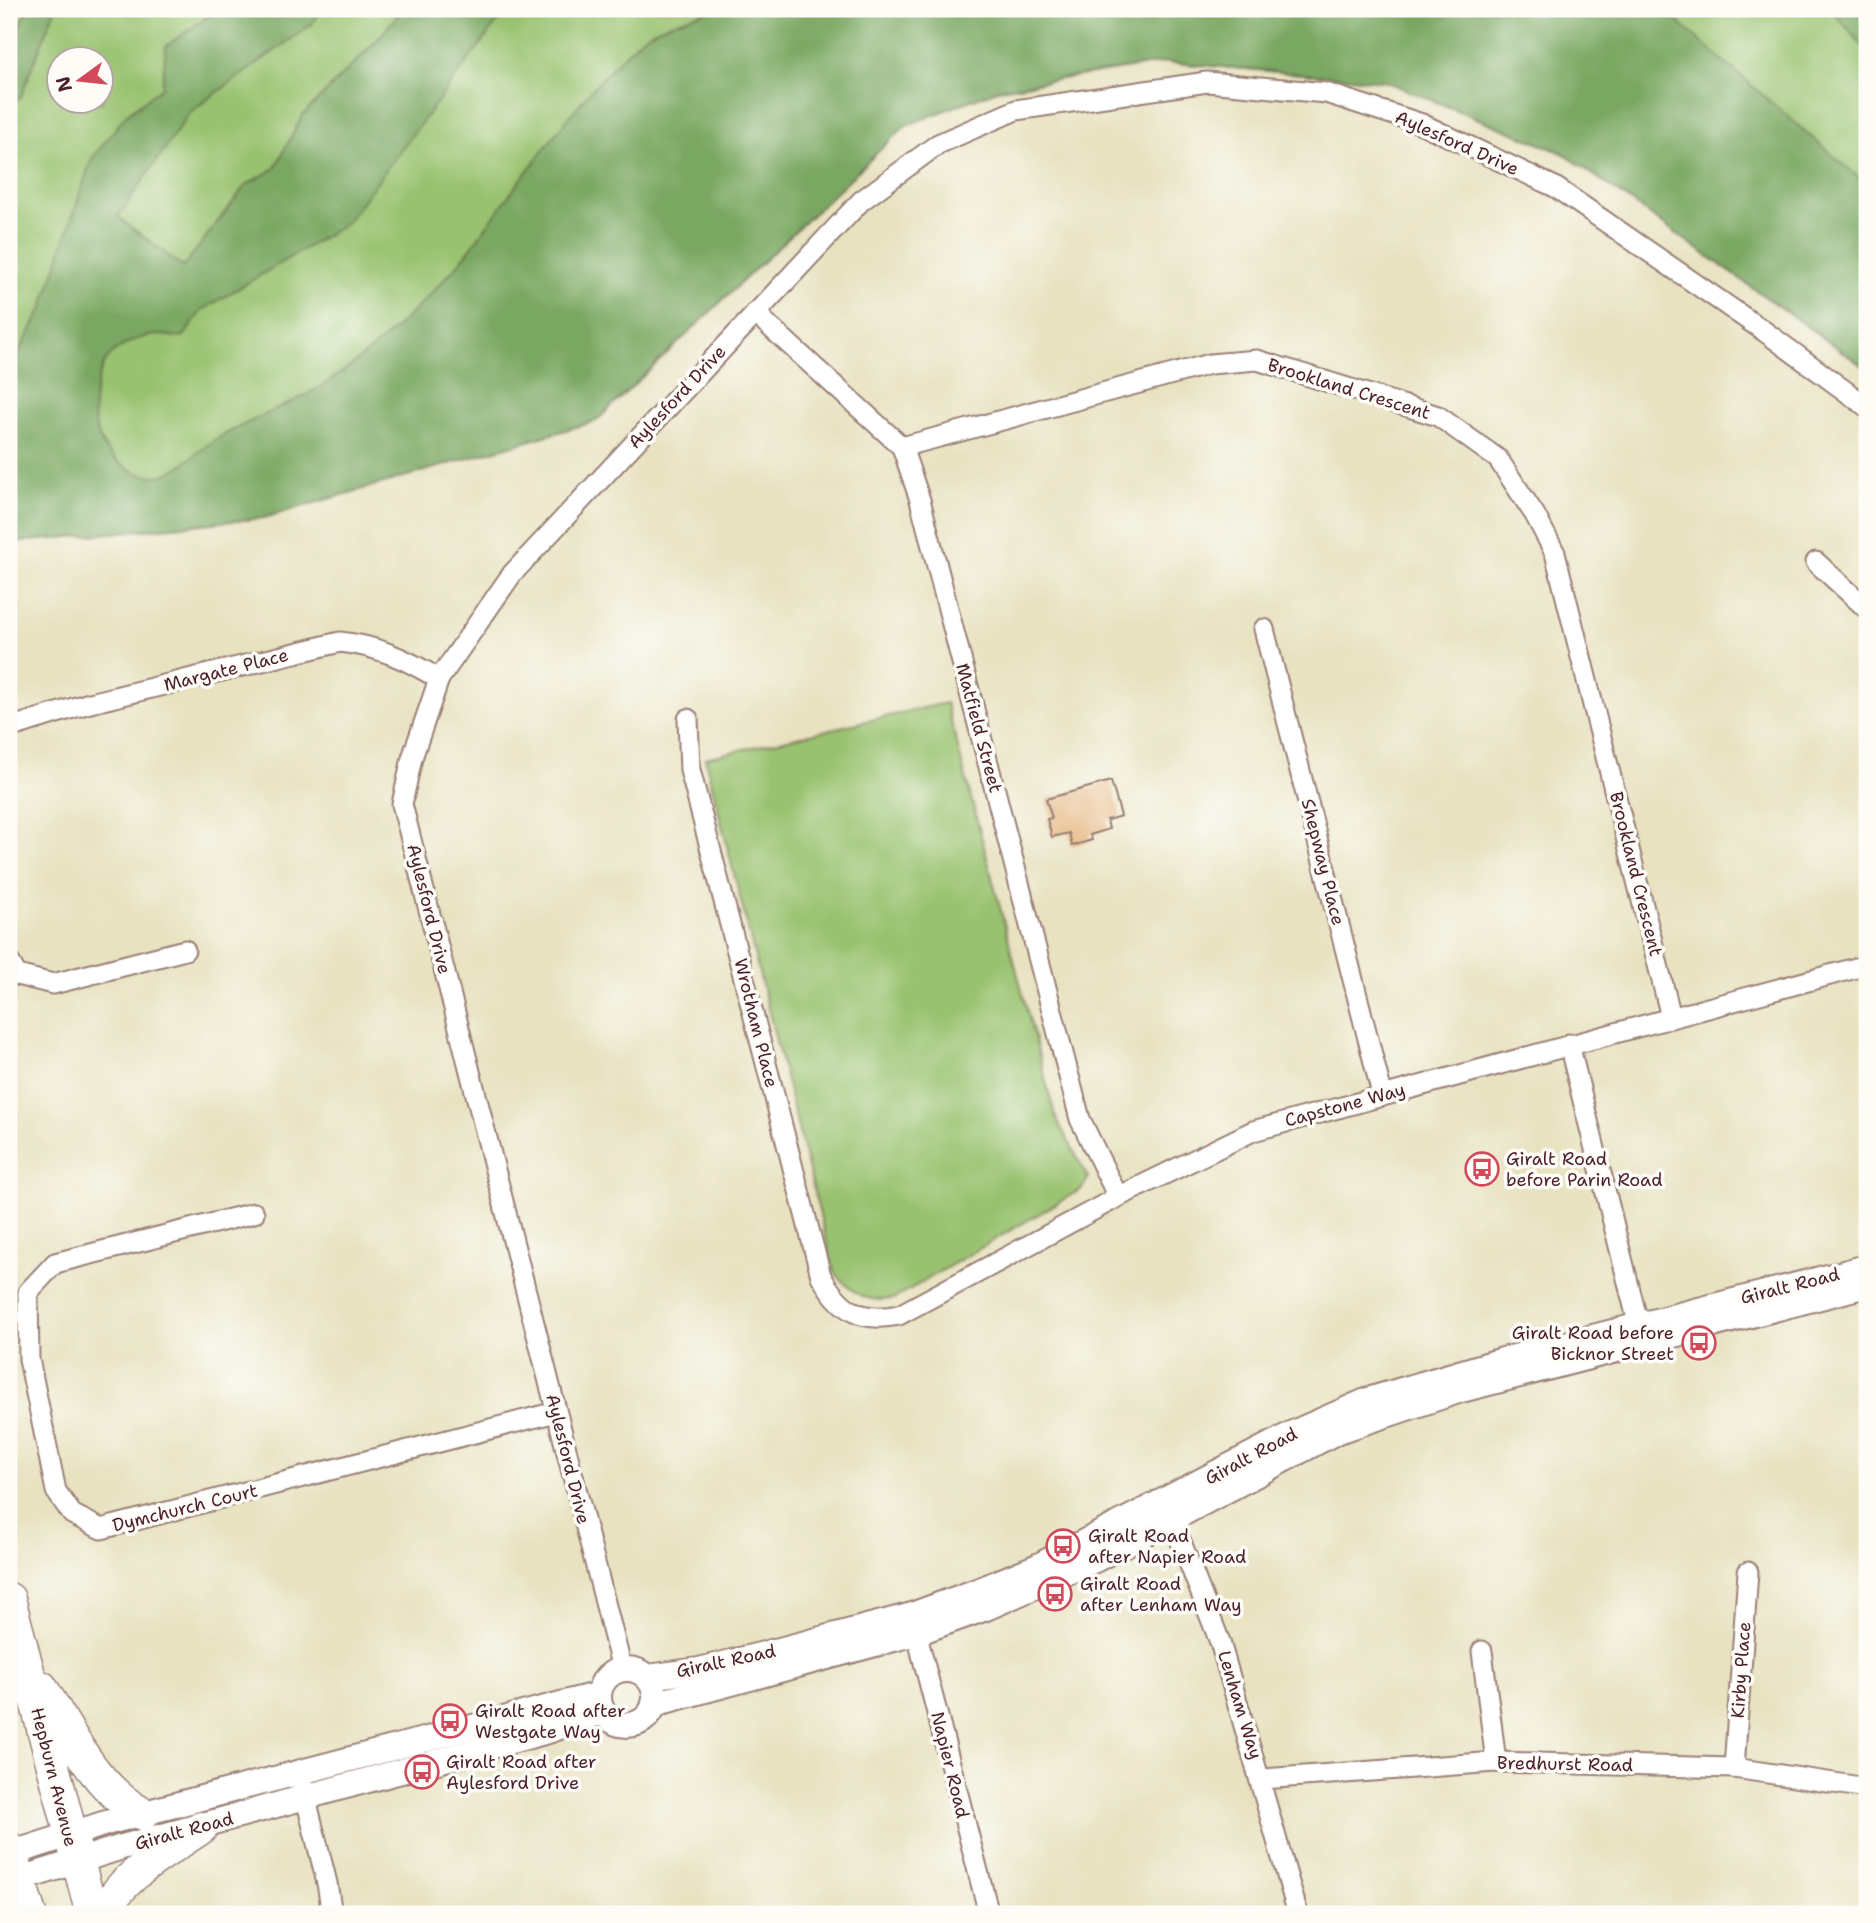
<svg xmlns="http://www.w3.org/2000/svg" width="1876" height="1923" viewBox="0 0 1876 1923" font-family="'Shantell Sans',sans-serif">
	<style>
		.green { fill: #99c26f; stroke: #72704d; stroke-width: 2; fill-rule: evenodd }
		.forest { fill: #7aa862; stroke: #626446; stroke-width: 2 }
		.building { fill: #e3ad72 }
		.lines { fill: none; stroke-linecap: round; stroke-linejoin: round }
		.minor-casing { stroke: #998076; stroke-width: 23 }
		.tertiary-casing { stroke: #998076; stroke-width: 28 }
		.primary-casing { stroke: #998076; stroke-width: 35 }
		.minor { stroke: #fff; stroke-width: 19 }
		.tertiary { stroke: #fff; stroke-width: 24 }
		.primary { stroke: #fff; stroke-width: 32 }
		.labels { text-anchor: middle; stroke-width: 7; stroke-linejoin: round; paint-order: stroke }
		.street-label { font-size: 18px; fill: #4a1f2b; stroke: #fdfcf7 }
		.poi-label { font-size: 18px; fill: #4a1f2b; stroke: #fdfcf7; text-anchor: start }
	</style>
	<rect width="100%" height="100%" fill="#fdfcf7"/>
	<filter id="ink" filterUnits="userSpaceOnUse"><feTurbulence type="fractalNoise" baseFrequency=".0143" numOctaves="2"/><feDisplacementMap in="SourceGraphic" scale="14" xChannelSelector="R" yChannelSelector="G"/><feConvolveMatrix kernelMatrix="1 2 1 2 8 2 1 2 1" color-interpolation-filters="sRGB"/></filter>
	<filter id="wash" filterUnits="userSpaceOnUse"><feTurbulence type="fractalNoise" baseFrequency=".00686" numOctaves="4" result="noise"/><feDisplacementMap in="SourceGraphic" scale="28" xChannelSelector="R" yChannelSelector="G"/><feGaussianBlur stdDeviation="1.57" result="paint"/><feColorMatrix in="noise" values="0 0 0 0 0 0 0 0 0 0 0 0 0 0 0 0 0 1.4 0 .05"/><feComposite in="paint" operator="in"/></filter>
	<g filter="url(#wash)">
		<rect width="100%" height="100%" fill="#e8e2c1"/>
		<!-- green -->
		<g class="green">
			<path d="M9,9H1867V369L1563,153L1385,81L1165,62L999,89L905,126L596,421L263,518L9,543ZM60,60H102V102H60Z"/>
			<path d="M946,703L1055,1116L1088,1178L1083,1188L895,1298C869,1305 849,1292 834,1271L705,758Z"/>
		</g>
		<!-- forest -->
		<g class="forest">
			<polygon points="27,9 55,9 20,99 9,102 9,52"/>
			<path d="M214,9H321L312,24L190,112L118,217L183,267L246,185L275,168L302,116L377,40L403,9H507L345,224L201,311L184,336C174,338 169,335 159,335C139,335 110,348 102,368C89,401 89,440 120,463C166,497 184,457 220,437C252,419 288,406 320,387C370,356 415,312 454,269C473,248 488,223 505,201C547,145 589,86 641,39C654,26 695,16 714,9H1663L1867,185V369L1563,153L1385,81L1165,62L999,89L905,126L596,421L263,518L9,543V371L43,307L91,160L126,115L162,87L166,46L213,13Z"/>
			<polygon points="1831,9 1867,9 1867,51"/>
		</g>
		<g id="blocks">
			<!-- building -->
			<polygon class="building" points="1111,781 1121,816 1107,820 1109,829 1090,835 1092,840 1072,846 1069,833 1052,837 1047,819 1052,818 1046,799"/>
		</g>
	</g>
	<g filter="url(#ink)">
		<use href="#blocks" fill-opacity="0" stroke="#998076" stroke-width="2"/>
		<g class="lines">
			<defs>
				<g id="minor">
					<polyline points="755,313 902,447 920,500 1080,1119 1118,1197"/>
					<polyline points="902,447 1210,364 1257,360 1438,416 1498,459 1535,515 1555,553 1671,1017"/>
					<polyline points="1816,562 1867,609"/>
					<polyline points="1264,629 1382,1094"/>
					<path d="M688,719L690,770L821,1276C840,1310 860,1323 899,1315L1118,1197L1253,1131L1867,965"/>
					<path d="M9,728L86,704L340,642C378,646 406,659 439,679"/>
					<polyline points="9,961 17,975 53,984 185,950"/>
					<polyline points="1569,1044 1642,1339"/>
					<polyline points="254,1213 55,1263 28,1292 29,1359 56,1491 72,1514 101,1529 556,1412"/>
					<polyline points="1167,1506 1220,1642 1298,1914"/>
					<polyline points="913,1620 989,1914"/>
					<polyline points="1482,1651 1496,1762"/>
					<polyline points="622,1669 402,804 412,758 439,679 512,574 861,201 938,144 1016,110 1207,82 1326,93 1422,124 1555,187 1764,331 1867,407"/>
					<polyline points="1734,1768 1748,1572"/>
					<polyline points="300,1775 327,1883 332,1914"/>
					<polyline points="1262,1779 1496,1762 1734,1768 1867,1788"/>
				</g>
				<g id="tertiary">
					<circle cx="627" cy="1697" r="28"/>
					<polyline points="648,1677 699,1670 764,1654 912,1615 977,1591 1038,1566 1293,1433 1368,1400 1503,1360 1867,1267"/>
					<polyline points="654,1704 916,1633 986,1608 1097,1559 1338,1431 1458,1391 1867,1285"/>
					<polyline points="10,1854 106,1823 599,1694"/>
					<polyline points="18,1880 122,1847 548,1731 603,1712"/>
				</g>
				<g id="primary">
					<polyline points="9,1599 92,1914"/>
					<path d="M41,1687C71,1733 93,1787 143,1814"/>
					<polyline points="9,1848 30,1914"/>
					<path d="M106,1914C112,1881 174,1847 201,1828"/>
				</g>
			</defs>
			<!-- minor casing -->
			<use href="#minor" class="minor-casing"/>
			<!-- tertiary casing -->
			<use href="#tertiary" class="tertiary-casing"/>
			<!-- primary casing -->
			<use href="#primary" class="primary-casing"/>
			<!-- minor -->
			<use href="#minor" class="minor"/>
			<!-- tertiary -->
			<use href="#tertiary" class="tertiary"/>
			<!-- primary -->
			<use href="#primary" class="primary"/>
		</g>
	</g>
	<!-- icons -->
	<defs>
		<symbol id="bus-ring" viewBox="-11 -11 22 22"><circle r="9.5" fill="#fdfcf7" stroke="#d1495b" stroke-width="1.5"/><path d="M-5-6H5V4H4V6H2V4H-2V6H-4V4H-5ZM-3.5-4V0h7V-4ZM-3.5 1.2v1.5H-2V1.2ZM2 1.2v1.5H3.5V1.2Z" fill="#d1495b"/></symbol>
	</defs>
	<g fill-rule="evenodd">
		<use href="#bus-ring" x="1463" y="1150" width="38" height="38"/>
		<use href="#bus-ring" x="1680" y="1324" width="38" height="38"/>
		<use href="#bus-ring" x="1044" y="1527" width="38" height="38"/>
		<use href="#bus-ring" x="1036" y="1575" width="38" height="38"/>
		<use href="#bus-ring" x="431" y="1702" width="38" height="38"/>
		<use href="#bus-ring" x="403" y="1753" width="38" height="38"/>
	</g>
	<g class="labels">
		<!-- street labels -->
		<g class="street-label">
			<text transform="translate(1457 143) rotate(24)" y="6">Aylesford Drive</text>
			<text transform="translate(1349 389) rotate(17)" y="6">Brookland Crescent</text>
			<text transform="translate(677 397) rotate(-47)" y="6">Aylesford Drive</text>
			<text transform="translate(226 670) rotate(-14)" y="6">Margate Place</text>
			<text transform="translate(979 728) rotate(75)" y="6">Matfield Street</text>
			<text transform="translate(1323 862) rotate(76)" y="6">Shepway Place</text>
			<text transform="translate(1636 874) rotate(76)" y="6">Brookland Crescent</text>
			<text transform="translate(429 909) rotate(76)" y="6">Aylesford Drive</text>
			<text transform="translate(756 1023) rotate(76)" y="6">Wrotham Place</text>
			<text transform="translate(1345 1105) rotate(-15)" y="6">Capstone Way</text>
			<text transform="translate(1790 1286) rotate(-14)" y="6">Giralt Road</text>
			<text transform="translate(1251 1456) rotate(-28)" y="6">Giralt Road</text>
			<text transform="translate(568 1459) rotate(76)" y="6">Aylesford Drive</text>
			<text transform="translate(185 1508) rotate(-14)" y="6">Dymchurch Court</text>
			<text transform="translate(726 1661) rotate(-12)" y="6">Giralt Road</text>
			<text transform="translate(1741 1670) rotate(-86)" y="6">Kirby Place</text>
			<text transform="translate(1240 1705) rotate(73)" y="6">Lenham Way</text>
			<text transform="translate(1565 1764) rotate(1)" y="6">Bredhurst Road</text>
			<text transform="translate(950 1765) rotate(76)" y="6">Napier Road</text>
			<text transform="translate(54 1777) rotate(76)" y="6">Hepburn Avenue</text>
			<text transform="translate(184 1831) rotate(-15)" y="6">Giralt Road</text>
		</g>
		<!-- poi labels -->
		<g class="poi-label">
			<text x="1506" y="1165">Giralt Road<tspan x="1506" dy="21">before Parin Road</tspan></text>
			<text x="1674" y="1339" text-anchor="end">Giralt Road before<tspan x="1674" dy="21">Bicknor Street</tspan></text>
			<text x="1088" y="1542">Giralt Road<tspan x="1088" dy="21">after Napier Road</tspan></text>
			<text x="1080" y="1590">Giralt Road<tspan x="1080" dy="21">after Lenham Way</tspan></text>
			<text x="475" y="1717">Giralt Road after<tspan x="475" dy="21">Westgate Way</tspan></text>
			<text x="446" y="1768">Giralt Road after<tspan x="446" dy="21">Aylesford Drive</tspan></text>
		</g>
	</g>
	<!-- margin -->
	<rect width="1876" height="1923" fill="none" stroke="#fdfcf7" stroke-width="35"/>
	<!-- north arrow -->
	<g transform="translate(80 80) rotate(255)"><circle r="33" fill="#fdfcf7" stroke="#b5a4a5" stroke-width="2"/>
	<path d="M0-5L12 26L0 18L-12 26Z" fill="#d1495b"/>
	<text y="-10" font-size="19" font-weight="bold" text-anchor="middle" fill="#4a1f2b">N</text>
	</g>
</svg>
